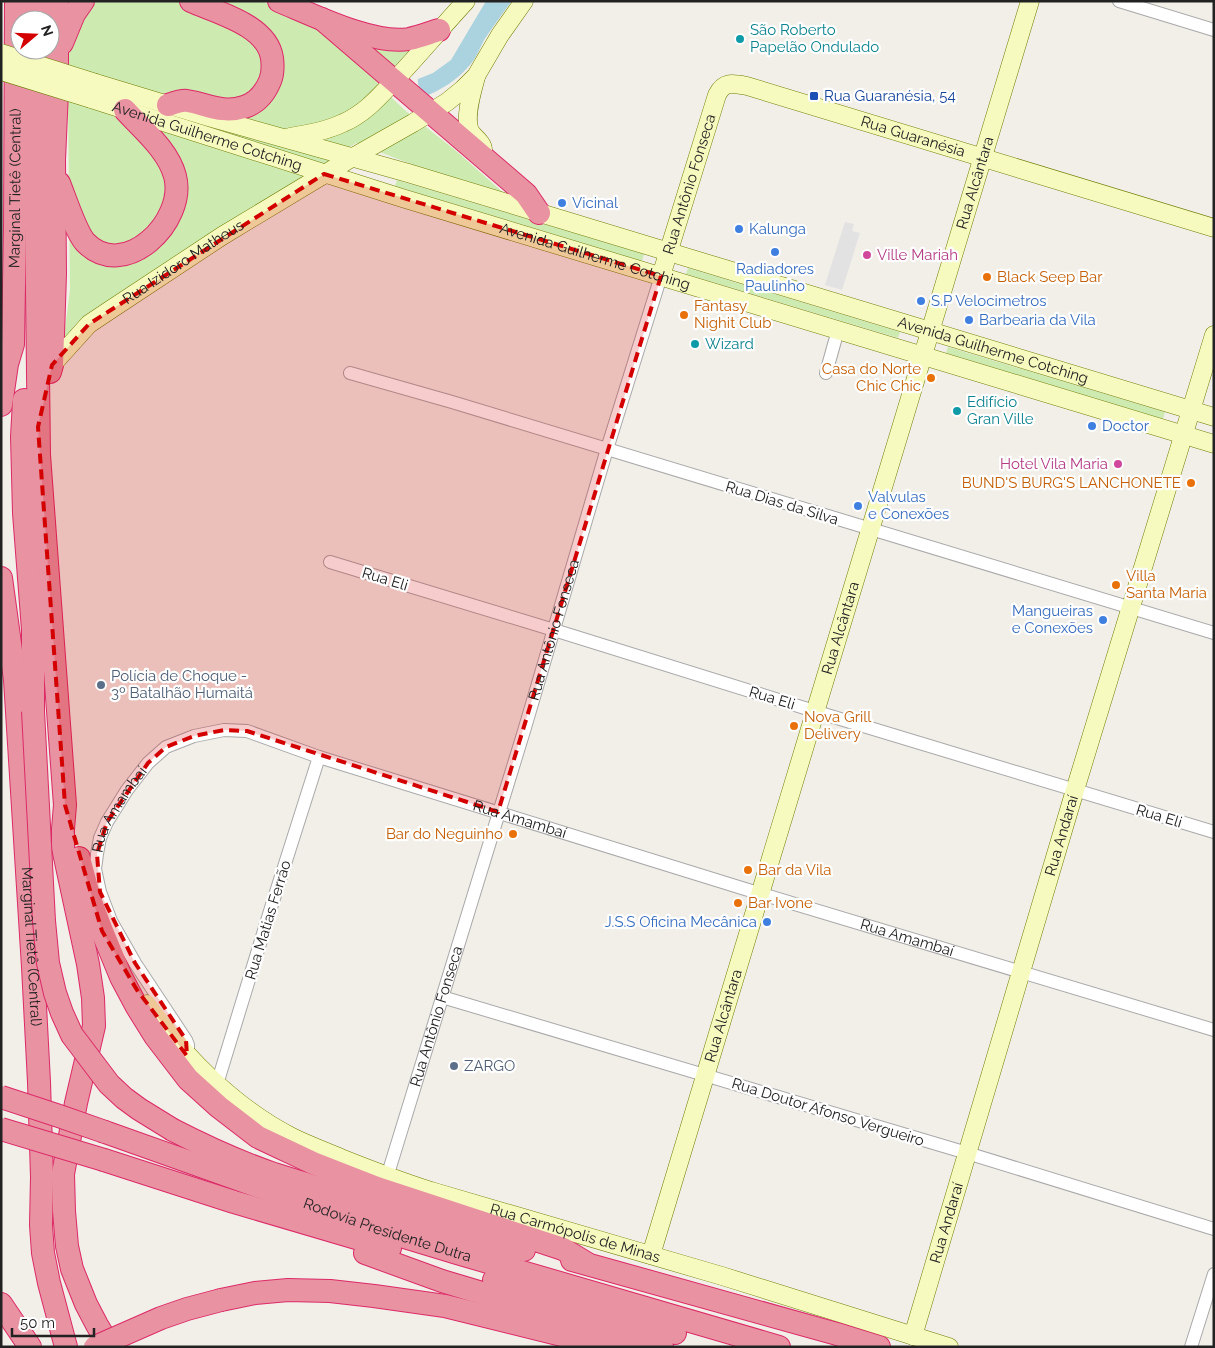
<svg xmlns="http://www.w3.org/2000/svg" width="1215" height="1348" viewBox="0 0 1215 1348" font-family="Raleway,sans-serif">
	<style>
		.grass { fill: #cdebb0 }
		.parking { fill: #e2e2e2 }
		.water { fill: #aad3df }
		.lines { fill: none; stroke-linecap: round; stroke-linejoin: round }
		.street-casing { stroke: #a9a9a9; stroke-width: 14 }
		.secondary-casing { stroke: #707d05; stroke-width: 19 }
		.highway-casing { stroke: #dc2a67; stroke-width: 24 }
		.street { stroke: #fff; stroke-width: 12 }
		.secondary { stroke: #f7fabf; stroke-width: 18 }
		.highway { stroke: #e892a2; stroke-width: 22 }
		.secondary-bridge-casing { stroke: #707d05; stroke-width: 19; stroke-linecap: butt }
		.highway-bridge-casing { stroke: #dc2a67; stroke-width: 24; stroke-linecap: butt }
		.secondary-bridge { stroke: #f7fabf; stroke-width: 18 }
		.highway-bridge { stroke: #e892a2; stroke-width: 22 }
		.marked { fill: #d40000; fill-opacity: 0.2; stroke: #d40000; stroke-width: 4; stroke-dasharray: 10 6; stroke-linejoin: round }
		.culture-dot { fill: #0f9aa8; stroke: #fff; stroke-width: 2 }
		.transit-dot { fill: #1a4fb4; stroke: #fff; stroke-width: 2 }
		.shop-dot { fill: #3f7fe0; stroke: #fff; stroke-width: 2 }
		.hotel-dot { fill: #d1479c; stroke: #fff; stroke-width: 2 }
		.food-dot { fill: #e8710a; stroke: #fff; stroke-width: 2 }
		.service-dot { fill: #5c6f8a; stroke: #fff; stroke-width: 2 }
		.labels { text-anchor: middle; stroke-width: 4.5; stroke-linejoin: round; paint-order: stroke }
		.culture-label { font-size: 15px; fill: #0d838f; stroke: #fff; text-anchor: start }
		.transit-label { font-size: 15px; fill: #164399; stroke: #fff; text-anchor: start }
		.street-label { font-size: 15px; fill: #222; stroke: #fff }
		.shop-label { font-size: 15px; fill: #366cbe; stroke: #fff; text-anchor: start }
		.hotel-label { font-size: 15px; fill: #b23c85; stroke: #fff; text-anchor: start }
		.food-label { font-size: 15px; fill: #c56008; stroke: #fff; text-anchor: start }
		.service-label { font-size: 15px; fill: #4e5e75; stroke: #fff; text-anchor: start }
	</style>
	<rect width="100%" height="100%" fill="#f2efe9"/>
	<!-- grass -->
	<g class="grass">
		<polygon points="73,1 261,1 289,13 412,48 377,84 407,112 455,150 506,195 411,164 356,143 87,314 74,326 63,344 70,290 68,101 69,51"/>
		<polygon points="397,180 644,254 642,261 395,186"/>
		<polygon points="688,268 900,332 898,338 686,274"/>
		<polygon points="948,347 1165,412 1163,419 946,353"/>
	</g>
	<!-- parking -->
	<polygon class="parking" points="845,222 854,224 852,231 860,233 842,290 825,285"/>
	<!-- water -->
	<path class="water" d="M486,1H512C502,14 493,27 484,40C479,50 476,59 468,67C457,80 441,90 426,96C421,92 417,85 418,79L433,73L451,60Z"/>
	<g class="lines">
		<defs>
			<g id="street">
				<polyline points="1119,1 1214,30"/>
				<polyline points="350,373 452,402 1214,633"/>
				<polyline points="826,373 838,330"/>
				<polyline points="330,562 554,630 827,715 1214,832"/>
				<polyline points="442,997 967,1153 1214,1229"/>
				<path id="s1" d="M188,1053V1045L186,1040L135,963L111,921L100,892L95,869L97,854L100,838L107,822L127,790L148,763L166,747L194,736L224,730L247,731L319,757L745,889L1214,1030"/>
				<polyline points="217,1084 270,911 319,757"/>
				<path id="s2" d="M387,1177L524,731L607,449L661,276"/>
				<polyline points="1191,1347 1214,1274"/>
			</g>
			<g id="secondary">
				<path d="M476,77C472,92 464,117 470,131C474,138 483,142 483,150"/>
				<path id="s3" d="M96,83L208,117L408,173L1214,417"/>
				<path id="s4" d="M91,99L402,198L1214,444"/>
				<path d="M290,137C308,134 326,131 343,123C364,114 378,98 393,82C418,56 441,28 466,1"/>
				<path id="s5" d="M661,276L717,95C724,81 732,83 747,86L1214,228"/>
				<path id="s6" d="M52,365L89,324L110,310L222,236L353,157L413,123L447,102L463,89L476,76L500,35L524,1"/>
				<path id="s7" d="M147,1004C183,1056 235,1108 292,1137C308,1145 325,1151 341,1158C371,1170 400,1181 431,1191L722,1276L949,1347"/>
				<path id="s8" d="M651,1255L1030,1"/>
				<path id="s9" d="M913,1336L1075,790L1214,335"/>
			</g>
			<g id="highway">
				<path d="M279,1C313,15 373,45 409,39C419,37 429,33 439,30"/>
				<polyline points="322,19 526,194 539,213"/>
				<polyline points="37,20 37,1"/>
				<polyline points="62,43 74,14 83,1"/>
				<polyline points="37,50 36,209 39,455 65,805 63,829 63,848 88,964 93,998 94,1026 76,1103 63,1174 64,1211 67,1246 72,1269 86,1304 97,1325 110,1347"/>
				<path d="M168,105C174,103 181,100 187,101C207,104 222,114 244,107C257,103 265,93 270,81C273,74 273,66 272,58C267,25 218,13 191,1"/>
				<path d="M59,183C65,198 76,232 85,242C124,283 187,221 175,176C168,150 143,130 125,110"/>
				<polyline points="50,372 52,365 55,274 54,160 57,91 57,1"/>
				<polyline points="24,400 22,437 24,513 33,630 33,711"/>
				<path id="s10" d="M1,405L7,364L13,344L15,227L16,1"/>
				<path id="s11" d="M1,578L15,680L33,967L39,1082L42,1177L41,1225L43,1253L49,1283L66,1347"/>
				<polyline points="79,858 90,899 102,931 121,977 137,1007 155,1036 188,1079 219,1107 258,1137 313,1163 377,1188 563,1249 586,1263"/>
				<path d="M173,1130C206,1147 239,1162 274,1174L497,1244L524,1250"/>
				<path id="s12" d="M105,1132L378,1229L457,1253L779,1347"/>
				<polyline points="104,1160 234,1202 390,1248"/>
				<polyline points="365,1253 442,1281 662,1347"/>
				<polyline points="572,1260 837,1334 879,1347"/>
				<polyline points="494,1280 675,1333"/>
				<polyline points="221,1300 255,1293 288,1290 330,1291 374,1296 445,1306 610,1347"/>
				<polyline points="1,1304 30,1347"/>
			</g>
		</defs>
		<!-- street casing -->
		<use href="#street" class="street-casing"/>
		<!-- secondary casing -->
		<use href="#secondary" class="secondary-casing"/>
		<!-- highway casing -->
		<use href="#highway" class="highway-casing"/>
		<!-- street -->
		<use href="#street" class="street"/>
		<!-- secondary -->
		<use href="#secondary" class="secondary"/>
		<!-- highway -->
		<use href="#highway" class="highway"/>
		<defs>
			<g id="secondary-bridge">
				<polyline points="1,53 96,83"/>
				<polyline points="1,71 91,99"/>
			</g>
			<g id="highway-bridge">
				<polyline points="33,711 44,921 48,963 55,993 62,1013 72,1035 109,1084 124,1098 139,1109 173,1130"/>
				<polyline points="1,1097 56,1115 105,1132"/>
				<polyline points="1,1129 104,1160"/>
				<polyline points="95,1347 161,1318 187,1309 221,1300"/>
			</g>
		</defs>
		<!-- secondary-bridge casing -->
		<use href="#secondary-bridge" class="secondary-bridge-casing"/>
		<!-- highway-bridge casing -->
		<use href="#highway-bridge" class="highway-bridge-casing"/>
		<!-- secondary-bridge -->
		<use href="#secondary-bridge" class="secondary-bridge"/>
		<!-- highway-bridge -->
		<use href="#highway-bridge" class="highway-bridge"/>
	</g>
	<!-- marked area -->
	<path class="marked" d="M324,174L661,276L498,812L247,731L224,730L194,736L166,747L148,763L107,822L97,854L100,892L135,963L186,1040L187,1056L137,990L102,931L65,805L38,427L52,365L89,324Z"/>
	<!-- markers -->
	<g class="culture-dot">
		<circle cx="740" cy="39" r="5"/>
		<circle cx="695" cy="344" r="5"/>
		<circle cx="957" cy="411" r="5"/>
	</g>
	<rect class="transit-dot" x="809" y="91" width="10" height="10" rx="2.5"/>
	<g class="shop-dot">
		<circle cx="562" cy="203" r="5"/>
		<circle cx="739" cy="229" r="5"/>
		<circle cx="775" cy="252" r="5"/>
		<circle cx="921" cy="301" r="5"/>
		<circle cx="969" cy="320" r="5"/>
		<circle cx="1092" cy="426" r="5"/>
		<circle cx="858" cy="506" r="5"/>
		<circle cx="1103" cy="620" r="5"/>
		<circle cx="767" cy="922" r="5"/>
	</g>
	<g class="hotel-dot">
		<circle cx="867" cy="255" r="5"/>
		<circle cx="1118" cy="464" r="5"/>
	</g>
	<g class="food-dot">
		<circle cx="987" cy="277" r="5"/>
		<circle cx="684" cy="315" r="5"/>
		<circle cx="931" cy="378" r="5"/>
		<circle cx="1191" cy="483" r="5"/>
		<circle cx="1116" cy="585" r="5"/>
		<circle cx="794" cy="726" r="5"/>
		<circle cx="513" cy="834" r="5"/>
		<circle cx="748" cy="870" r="5"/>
		<circle cx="738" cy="903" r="5"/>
	</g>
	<g class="service-dot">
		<circle cx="101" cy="685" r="5"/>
		<circle cx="454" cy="1066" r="5"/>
	</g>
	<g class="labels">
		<!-- culture labels -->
		<g class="culture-label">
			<text x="750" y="35">São Roberto<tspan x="750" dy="17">Papelão Ondulado</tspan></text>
			<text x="705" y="349">Wizard</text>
			<text x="967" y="407">Edifício<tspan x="967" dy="17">Gran Ville</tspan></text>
		</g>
		<!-- transit labels -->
		<g class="transit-label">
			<text x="824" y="101">Rua Guaranésia, 54</text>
		</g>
		<!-- street labels -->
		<g class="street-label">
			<text dy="5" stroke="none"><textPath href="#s4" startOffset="122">Avenida Guilherme Cotching</textPath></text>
			<text dy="5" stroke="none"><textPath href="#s5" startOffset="398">Rua Guaranésia</textPath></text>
			<text dy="5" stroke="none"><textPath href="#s8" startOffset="1120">Rua Alcântara</textPath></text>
			<text dy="5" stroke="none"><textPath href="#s5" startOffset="96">Rua Antônio Fonseca</textPath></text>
			<text dy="5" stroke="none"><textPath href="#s10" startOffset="218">Marginal Tietê (Central)</textPath></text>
			<text dy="5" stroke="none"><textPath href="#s4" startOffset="528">Avenida Guilherme Cotching</textPath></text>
			<text dy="5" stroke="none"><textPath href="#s6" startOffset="168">Rua Izidoro Matheus</textPath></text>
			<text dy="5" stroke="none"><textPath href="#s3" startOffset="936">Avenida Guilherme Cotching</textPath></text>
			<text transform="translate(782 503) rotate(17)" y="5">Rua Dias da Silva</text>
			<text transform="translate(385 579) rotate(17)" y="5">Rua Eli</text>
			<text dy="5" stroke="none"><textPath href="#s8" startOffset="655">Rua Alcântara</textPath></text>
			<text dy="5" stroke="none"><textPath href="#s2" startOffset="572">Rua Antônio Fonseca</textPath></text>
			<text transform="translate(772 698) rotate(17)" y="5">Rua Eli</text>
			<text dy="5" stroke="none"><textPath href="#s1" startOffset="274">Rua Amambaí</textPath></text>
			<text transform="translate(1159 816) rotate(17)" y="5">Rua Eli</text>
			<text dy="5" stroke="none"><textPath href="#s1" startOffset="724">Rua Amambaí</textPath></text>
			<text dy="5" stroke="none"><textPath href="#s9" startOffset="522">Rua Andaraí</textPath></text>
			<text transform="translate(268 920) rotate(-73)" y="5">Rua Matias Ferrão</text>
			<text dy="5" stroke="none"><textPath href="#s1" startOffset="1129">Rua Amambaí</textPath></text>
			<text dy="5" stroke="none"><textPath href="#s11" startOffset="370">Marginal Tietê (Central)</textPath></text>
			<text dy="5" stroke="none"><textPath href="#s2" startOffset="168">Rua Antônio Fonseca</textPath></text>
			<text dy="5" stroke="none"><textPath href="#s8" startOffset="250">Rua Alcântara</textPath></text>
			<text transform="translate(828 1112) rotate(17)" y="5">Rua Doutor Afonso Vergueiro</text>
			<text dy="5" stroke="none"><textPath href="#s9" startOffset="118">Rua Andaraí</textPath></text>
			<text dy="5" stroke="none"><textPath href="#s12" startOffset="299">Rodovia Presidente Dutra</textPath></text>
			<text dy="5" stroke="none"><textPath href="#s7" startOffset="498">Rua Carmópolis de Minas</textPath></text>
		</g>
		<!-- shop labels -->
		<g class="shop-label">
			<text x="572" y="208">Vicinal</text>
			<text x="749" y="234">Kalunga</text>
			<text x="775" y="274" text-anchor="middle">Radiadores<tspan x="775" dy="17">Paulinho</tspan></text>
			<text x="931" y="306">S.P Velocimetros</text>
			<text x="979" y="325">Barbearia da Vila</text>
			<text x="1102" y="431">Doctor</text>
			<text x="868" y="502">Valvulas<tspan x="868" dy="17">e Conexões</tspan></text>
			<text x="1093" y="616" text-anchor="end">Mangueiras<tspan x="1093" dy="17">e Conexões</tspan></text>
			<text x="757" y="927" text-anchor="end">J.S.S Oficina Mecânica</text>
		</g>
		<!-- hotel labels -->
		<g class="hotel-label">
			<text x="877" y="260">Ville Mariah</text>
			<text x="1108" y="469" text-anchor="end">Hotel Vila Maria</text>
		</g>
		<!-- food labels -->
		<g class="food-label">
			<text x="997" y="282">Black Seep Bar</text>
			<text x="694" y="311">Fantasy<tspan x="694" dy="17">Nighit Club</tspan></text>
			<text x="921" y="374" text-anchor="end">Casa do Norte<tspan x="921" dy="17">Chic Chic</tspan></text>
			<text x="1181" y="488" text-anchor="end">BUND'S BURG'S LANCHONETE</text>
			<text x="1126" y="581">Villa<tspan x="1126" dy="17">Santa Maria</tspan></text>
			<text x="804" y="722">Nova Grill<tspan x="804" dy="17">Delivery</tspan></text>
			<text x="503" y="839" text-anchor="end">Bar do Neguinho</text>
			<text x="758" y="875">Bar da Vila</text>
			<text x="748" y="908">Bar Ivone</text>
		</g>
		<!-- service labels -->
		<g class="service-label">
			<text x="111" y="681">Polícia de Choque -<tspan x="111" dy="17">3º Batalhão Humaitá</tspan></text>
			<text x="464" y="1071">ZARGO</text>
		</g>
	</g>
	<!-- border -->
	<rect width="1215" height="1348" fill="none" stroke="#222222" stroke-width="5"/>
	<!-- north arrow -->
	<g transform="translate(35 35) rotate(71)"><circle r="24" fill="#ffffff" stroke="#a7a7a7"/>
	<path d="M0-4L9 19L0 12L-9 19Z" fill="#d40000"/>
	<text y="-8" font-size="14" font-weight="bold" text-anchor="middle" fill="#222222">N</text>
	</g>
	<!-- scale -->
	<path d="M12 1328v8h82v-8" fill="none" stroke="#222222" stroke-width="2.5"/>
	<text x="20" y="1328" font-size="15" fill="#222222" stroke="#ffffff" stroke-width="4" paint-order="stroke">50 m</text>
</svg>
